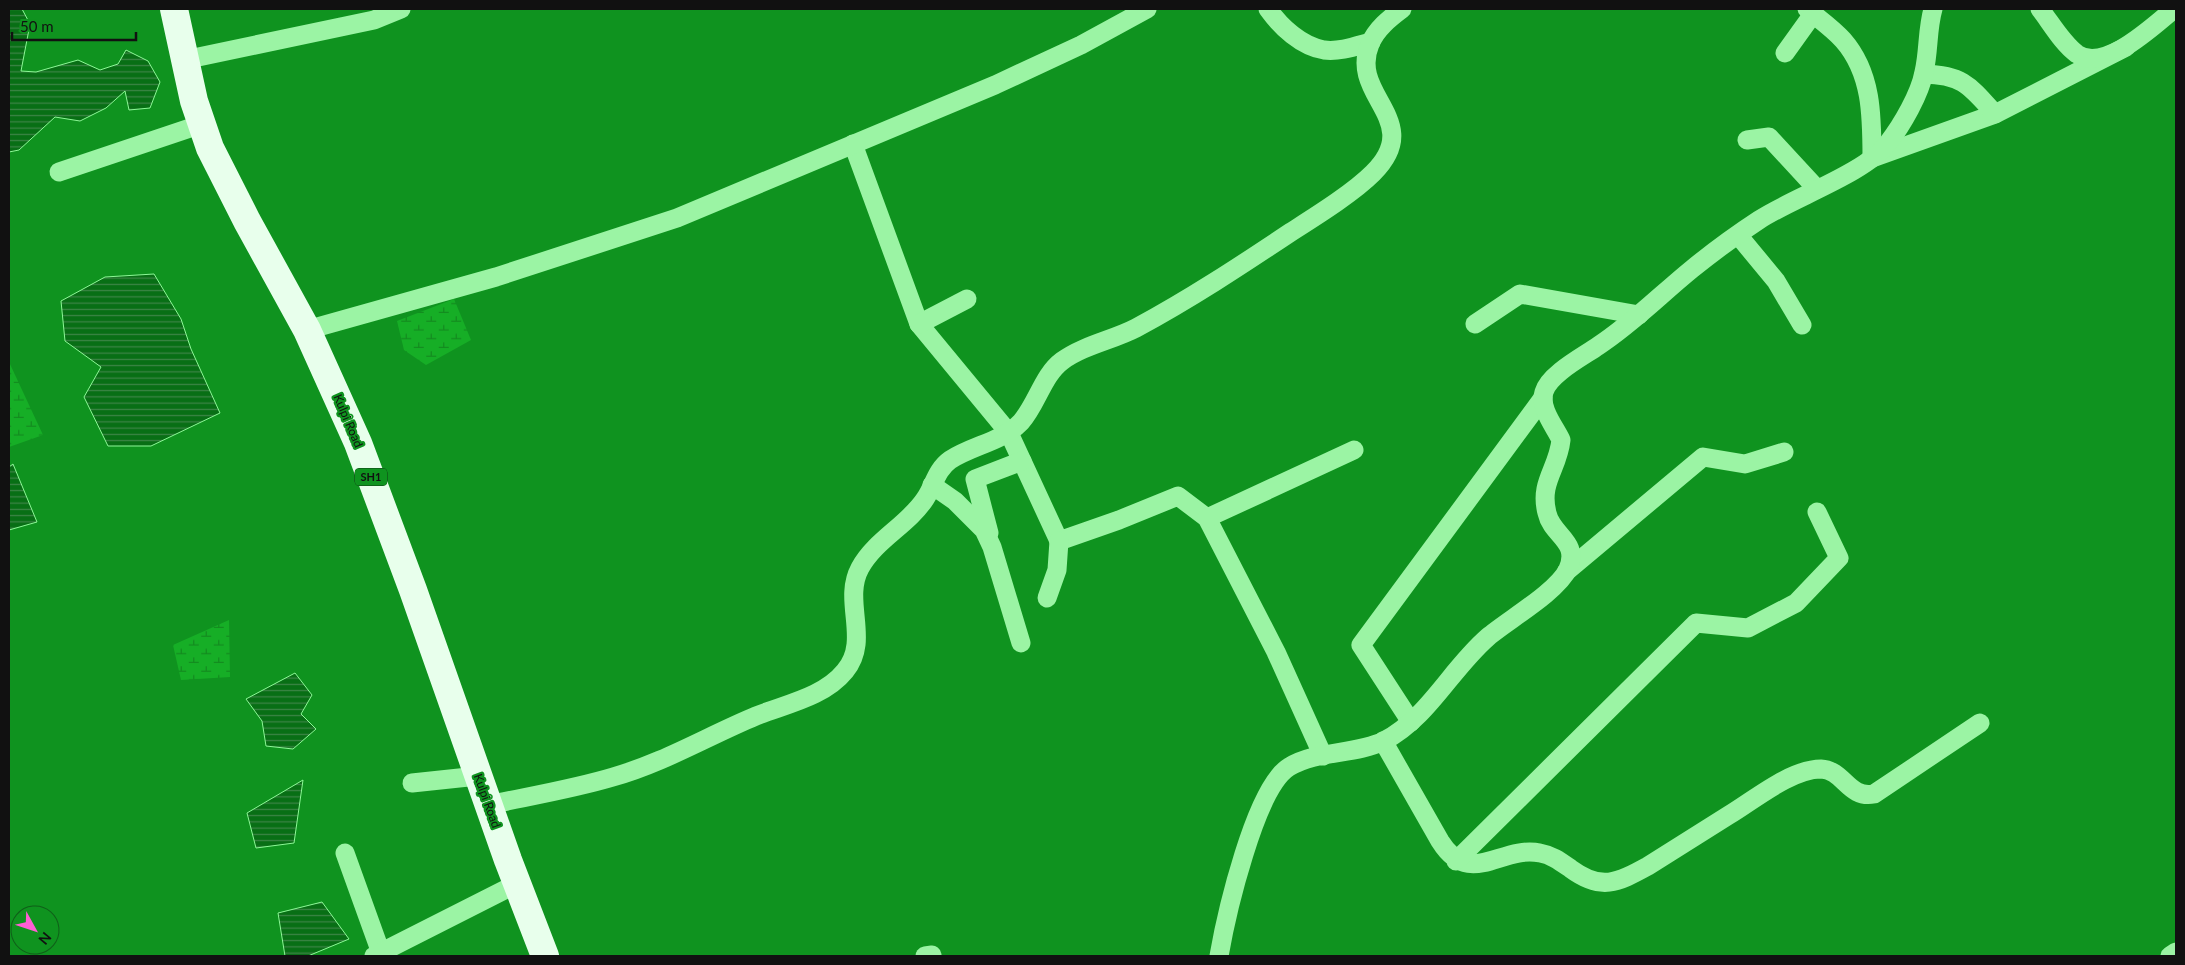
<svg xmlns="http://www.w3.org/2000/svg" width="2185" height="965" viewBox="0 0 2185 965" font-family="Lato,sans-serif">
	<style>
		.wetland { fill: url(#wetland-marsh) }
		.water { fill: url(#water-rules); stroke: #8cf896 }
		.lines { fill: none; stroke-linecap: round; stroke-linejoin: round }
		.street { stroke: #9bf4a4; stroke-width: 19 }
		.primary { stroke: #e8ffec; stroke-width: 28 }
		.labels { text-anchor: middle; stroke-width: 4.5; stroke-linejoin: round; paint-order: stroke }
		.shield { fill: #0f931f; stroke: #103815; stroke-width: 1 }
		.shield-label { font-size: 11px; font-weight: bold; fill: #111 }
		.street-label { font-size: 12px; fill: #111; stroke: #0f931f }
	</style>
	<defs>
		<pattern id="wetland-marsh" width="20" height="14" patternUnits="userSpaceOnUse" patternTransform="scale(1.25)"><rect width="20" height="14" fill="#16ae26"/><path d="M1 5h8M5 5V1M11 12h8M15 12V8" fill="none" stroke="#138c1f"/></pattern>
		<pattern id="water-rules" width="6" height="5" patternUnits="userSpaceOnUse" patternTransform="scale(1.25)"><rect width="6" height="5" fill="#086f15"/><path d="M0 2.5h6" fill="none" stroke="#3d8546"/></pattern>
	</defs>
	<rect width="100%" height="100%" fill="#0f931f"/>
	<!-- wetland -->
	<g class="wetland">
		<polygon points="454,299 471,340 426,365 404,350 397,321"/>
		<polygon points="9,362 43,435 9,447"/>
		<polygon points="229,620 230,677 181,680 173,645"/>
	</g>
	<!-- water -->
	<g class="water">
		<polygon points="9,9 22,9 30,24 21,71 36,72 78,60 100,70 118,64 126,50 148,61 160,82 150,108 129,110 125,91 106,108 80,121 55,117 19,150 9,152"/>
		<polygon points="154,274 181,319 191,349 220,413 151,446 108,446 84,397 101,367 65,341 61,301 105,277"/>
		<polygon points="13,464 37,522 9,530 9,467"/>
		<polygon points="295,673 312,695 301,714 316,729 293,749 266,746 262,721 246,699"/>
		<polygon points="303,780 294,843 256,848 247,813"/>
		<polygon points="322,902 349,939 308,956 285,956 278,913"/>
	</g>
	<g class="lines">
		<!-- street -->
		<g class="street">
			<path d="M1268,9C1281,27 1301,46 1324,50C1340,52 1356,46 1371,42"/>
			<path d="M1807,9C1819,19 1832,28 1843,40C1872,73 1872,116 1872,158L1995,114L2126,47"/>
			<path d="M2040,9C2051,23 2062,43 2077,54C2105,73 2154,25 2174,9"/>
			<polyline points="1785,53 1813,14"/>
			<polyline points="184,60 374,20 401,9"/>
			<path d="M1924,74C1963,75 1970,86 1995,114"/>
			<polyline points="1747,140 1769,137 1817,189"/>
			<polyline points="853,144 919,324 1009,433 1059,541 1119,520 1178,496 1207,518 1276,652 1323,756"/>
			<polyline points="59,172 202,124"/>
			<polyline points="1738,235 1776,281 1802,325"/>
			<polyline points="919,324 967,299"/>
			<polyline points="1475,324 1520,294 1639,315"/>
			<polyline points="307,330 496,277 677,218 995,85 1081,45 1147,9"/>
			<polyline points="932,485 955,501 984,530 992,547 1021,643"/>
			<polyline points="1207,518 1354,450"/>
			<polyline points="989,533 975,479 1022,461"/>
			<polyline points="1567,571 1703,457 1745,464 1784,452"/>
			<polyline points="1047,598 1057,570 1059,541"/>
			<polyline points="1411,722 1361,645 1543,398"/>
			<path d="M1383,741L1440,841C1470,889 1500,845 1540,853C1552,855 1561,862 1571,869C1601,891 1617,883 1648,866C1675,849 1702,832 1729,815C1754,800 1791,769 1821,769C1844,770 1848,799 1874,794L1980,723"/>
			<polyline points="412,783 478,776"/>
			<path d="M488,805C530,796 573,789 613,777C663,763 708,736 756,716C786,704 824,697 845,671C871,640 842,601 860,568C875,540 908,525 925,499C934,486 936,470 950,460C973,445 1002,442 1021,422C1037,404 1043,375 1062,361C1084,345 1113,340 1136,328C1190,299 1240,266 1291,232C1316,216 1353,193 1373,173C1426,120 1348,96 1370,44C1376,29 1390,18 1402,9"/>
			<polyline points="345,853 381,953"/>
			<polyline points="1456,861 1696,623 1748,628 1796,603 1839,558 1817,512"/>
			<polyline points="374,956 518,883"/>
			<polyline points="925,956 932,955"/>
			<path d="M1219,956C1226,916 1255,788 1289,767C1317,750 1354,755 1384,741C1429,717 1450,670 1488,637C1508,620 1557,592 1568,569C1580,541 1552,536 1547,513C1539,482 1558,469 1561,440C1555,427 1539,408 1544,392C1549,374 1584,356 1598,346C1632,324 1660,295 1692,269C1713,252 1736,235 1759,220C1792,198 1866,173 1888,143C1902,125 1920,94 1924,72C1929,51 1927,30 1933,9"/>
			<polyline points="2170,956 2176,952"/>
		</g>
		<!-- primary -->
		<polyline class="primary" points="174,9 194,101 210,148 247,221 307,330 358,443 413,590 508,860 545,956"/>
	</g>
	<g class="labels">
		<!-- shield labels -->
		<rect class="shield" x="355" y="468.5" width="32" height="17" rx="4"/>
		<g class="shield-label">
			<text x="371" y="481">SH1</text>
		</g>
		<!-- street labels -->
		<g class="street-label">
			<text transform="translate(348 421) rotate(67)" y="4">Kulpi Road</text>
			<text transform="translate(487 801) rotate(70)" y="4">Kulpi Road</text>
		</g>
	</g>
	<!-- border -->
	<rect width="2185" height="965" fill="none" stroke="#111111" stroke-width="20"/>
	<!-- north arrow -->
	<g transform="translate(35 930) rotate(130)"><circle r="24" fill="#0f931f" stroke="#105f19"/>
	<path d="M0-4L9 19L0 12L-9 19Z" fill="#ff5ed4"/>
	<text y="-8" font-size="14" font-weight="bold" text-anchor="middle" fill="#111111">N</text>
	</g>
	<!-- scale -->
	<path d="M12 32v8h124v-8" fill="none" stroke="#111111" stroke-width="2.5"/>
	<text x="20" y="32" font-size="15" fill="#111111" stroke="#0f931f" stroke-width="4" paint-order="stroke">50 m</text>
</svg>
